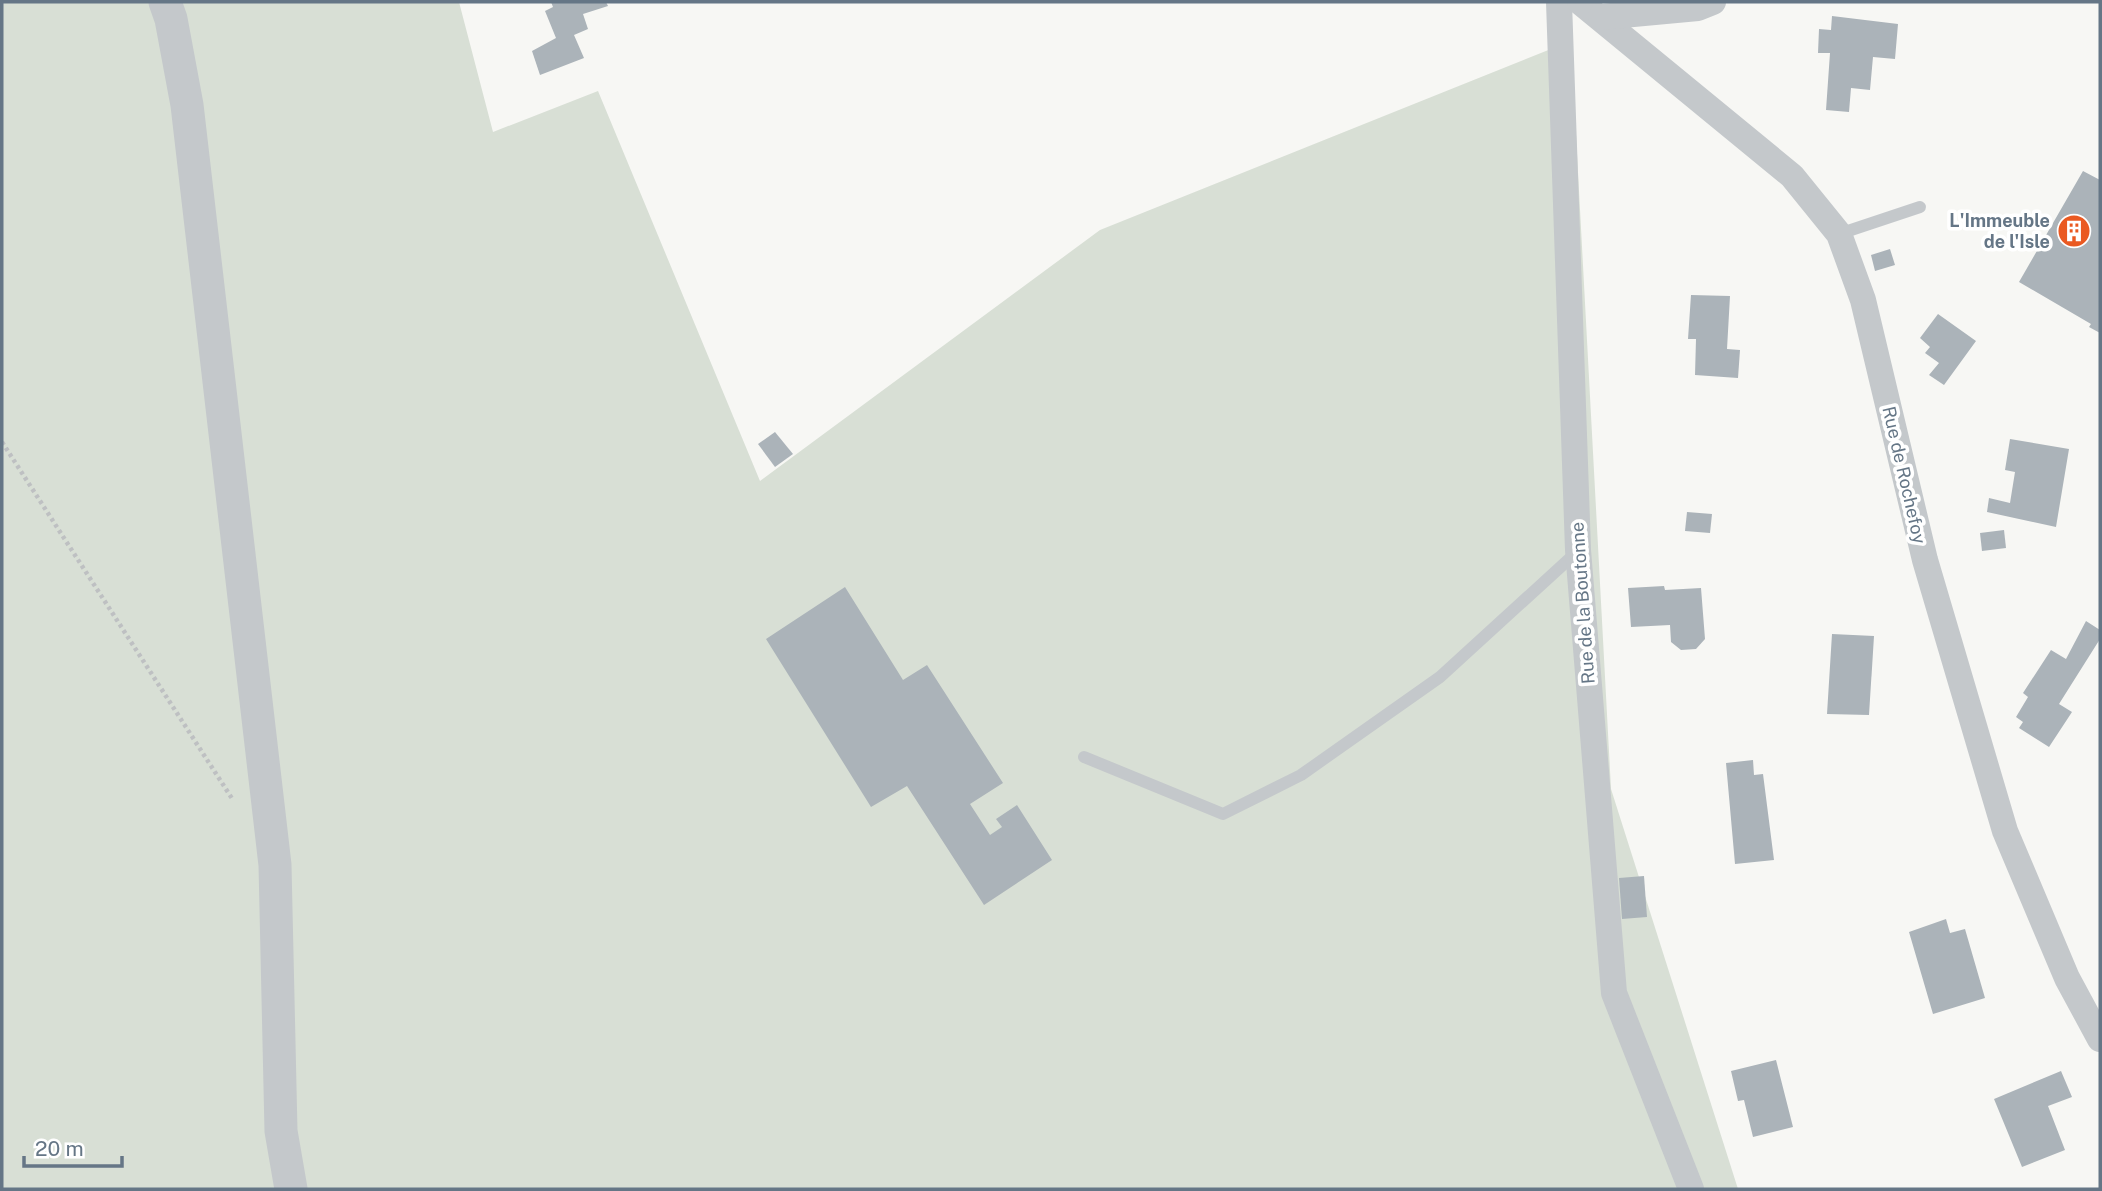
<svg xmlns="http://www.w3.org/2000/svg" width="2102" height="1191" viewBox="0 0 2102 1191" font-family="'Public Sans',sans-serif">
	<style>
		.green { fill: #d8dfd5 }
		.building { fill: #abb3b9 }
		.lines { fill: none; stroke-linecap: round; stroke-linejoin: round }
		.path { stroke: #bec0c2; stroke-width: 4.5; stroke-dasharray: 3.5 3.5; stroke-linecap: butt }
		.service { stroke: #c4c8cb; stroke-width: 12 }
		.minor { stroke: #c4c8cb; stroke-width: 26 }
		.tertiary { stroke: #c4c8cb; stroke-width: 33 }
		.labels { text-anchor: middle; stroke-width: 7; stroke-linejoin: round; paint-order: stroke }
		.poi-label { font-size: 18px; font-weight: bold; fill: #657686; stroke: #fff; text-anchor: end }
		.street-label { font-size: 18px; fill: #657686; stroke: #fff }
	</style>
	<rect width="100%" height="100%" fill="#f7f7f4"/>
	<!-- green -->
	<polygon class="green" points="2,2 459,2 493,132 598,91 760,481 1100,230 1571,41 1611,789 1738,1189 2,1189"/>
	<!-- building -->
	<g class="building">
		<polygon points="551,2 606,2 608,6 583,14 588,29 574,35 584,58 540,75 532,51 556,38 545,11 553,7"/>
		<polygon points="1832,16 1898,24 1895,59 1873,57 1870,90 1851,88 1849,112 1826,110 1830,53 1818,53 1819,29 1831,30"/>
		<polygon points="2083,171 2100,180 2100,333 2089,327 2091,324 2019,282"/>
		<polygon points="1890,249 1895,265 1875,271 1871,255"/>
		<polygon points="1691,295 1730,296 1727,349 1740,350 1738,378 1695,375 1696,339 1688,339"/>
		<polygon points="1938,314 1976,341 1944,385 1929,375 1939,363 1925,353 1930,347 1920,338"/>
		<polygon points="775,432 793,454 775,467 758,444"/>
		<polygon points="2010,439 2069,449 2056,527 1987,512 1989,498 2010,503 2015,472 2005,470"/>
		<polygon points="1687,512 1712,514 1710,533 1685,531"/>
		<polygon points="2004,530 2006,548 1982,551 1980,533"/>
		<polygon points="1664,586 1665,590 1701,588 1705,639 1696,649 1681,650 1671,642 1670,625 1631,627 1628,588"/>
		<polygon points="845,587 903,680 927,665 1003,783 970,804 990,835 1002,827 996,819 1017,805 1052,860 984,905 907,786 871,807 766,639"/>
		<polygon points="2086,621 2100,630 2100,639 2059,704 2072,712 2049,747 2019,728 2023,722 2016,717 2028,697 2023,693 2051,650 2066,659"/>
		<polygon points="1832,634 1874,636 1869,715 1827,714"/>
		<polygon points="1753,760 1754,775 1763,774 1774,860 1735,864 1726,763"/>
		<polygon points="1644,876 1647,917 1622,919 1619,878"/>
		<polygon points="1946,919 1950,933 1965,929 1985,998 1933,1014 1909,932"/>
		<polygon points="1776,1060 1793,1127 1753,1137 1744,1100 1738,1101 1731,1071"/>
		<polygon points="2061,1071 2072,1097 2048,1106 2065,1150 2022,1167 1994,1099"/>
	</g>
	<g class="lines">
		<!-- path -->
		<polyline class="path" points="2,442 233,800"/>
		<!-- service -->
		<g class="service">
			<polyline points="1839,234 1920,207"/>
			<polyline points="1084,757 1223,814 1301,775 1440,677 1578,551"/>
		</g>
		<!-- minor -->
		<g class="minor">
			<polyline points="1559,2 1578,550 1614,993 1691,1189"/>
			<polyline points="1580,2 1792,176 1839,234 1863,300 1925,560 2005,831 2067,978 2100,1039"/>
			<polyline points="1601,17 1698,8 1713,2"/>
		</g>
		<!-- tertiary -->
		<polyline class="tertiary" points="165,2 171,19 187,105 275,865 281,1131 291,1189"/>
	</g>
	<!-- icons -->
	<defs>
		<symbol id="building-disc" viewBox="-11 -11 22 22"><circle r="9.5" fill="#ea5921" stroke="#fff"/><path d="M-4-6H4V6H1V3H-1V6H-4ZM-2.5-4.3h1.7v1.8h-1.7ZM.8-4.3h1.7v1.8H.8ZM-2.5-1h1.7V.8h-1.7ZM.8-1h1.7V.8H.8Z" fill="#fff"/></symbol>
	</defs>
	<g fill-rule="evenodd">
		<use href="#building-disc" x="2055" y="212" width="38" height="38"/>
	</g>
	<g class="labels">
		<!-- poi labels -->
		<g class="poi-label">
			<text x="2050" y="227">L'Immeuble<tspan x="2050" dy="21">de l'Isle</tspan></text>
		</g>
		<!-- street labels -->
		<g class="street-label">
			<text transform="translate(1904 475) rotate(77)" y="6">Rue de Rochefoy</text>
			<text transform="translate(1583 603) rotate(-94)" y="6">Rue de la Boutonne</text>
		</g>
	</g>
	<!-- border -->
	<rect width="2102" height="1191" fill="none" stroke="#657686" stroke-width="7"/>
	<!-- scale -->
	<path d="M24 1156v10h98v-10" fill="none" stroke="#657686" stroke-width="3.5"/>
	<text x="35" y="1156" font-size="21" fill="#657686" stroke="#ffffff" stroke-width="5" paint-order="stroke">20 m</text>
</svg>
